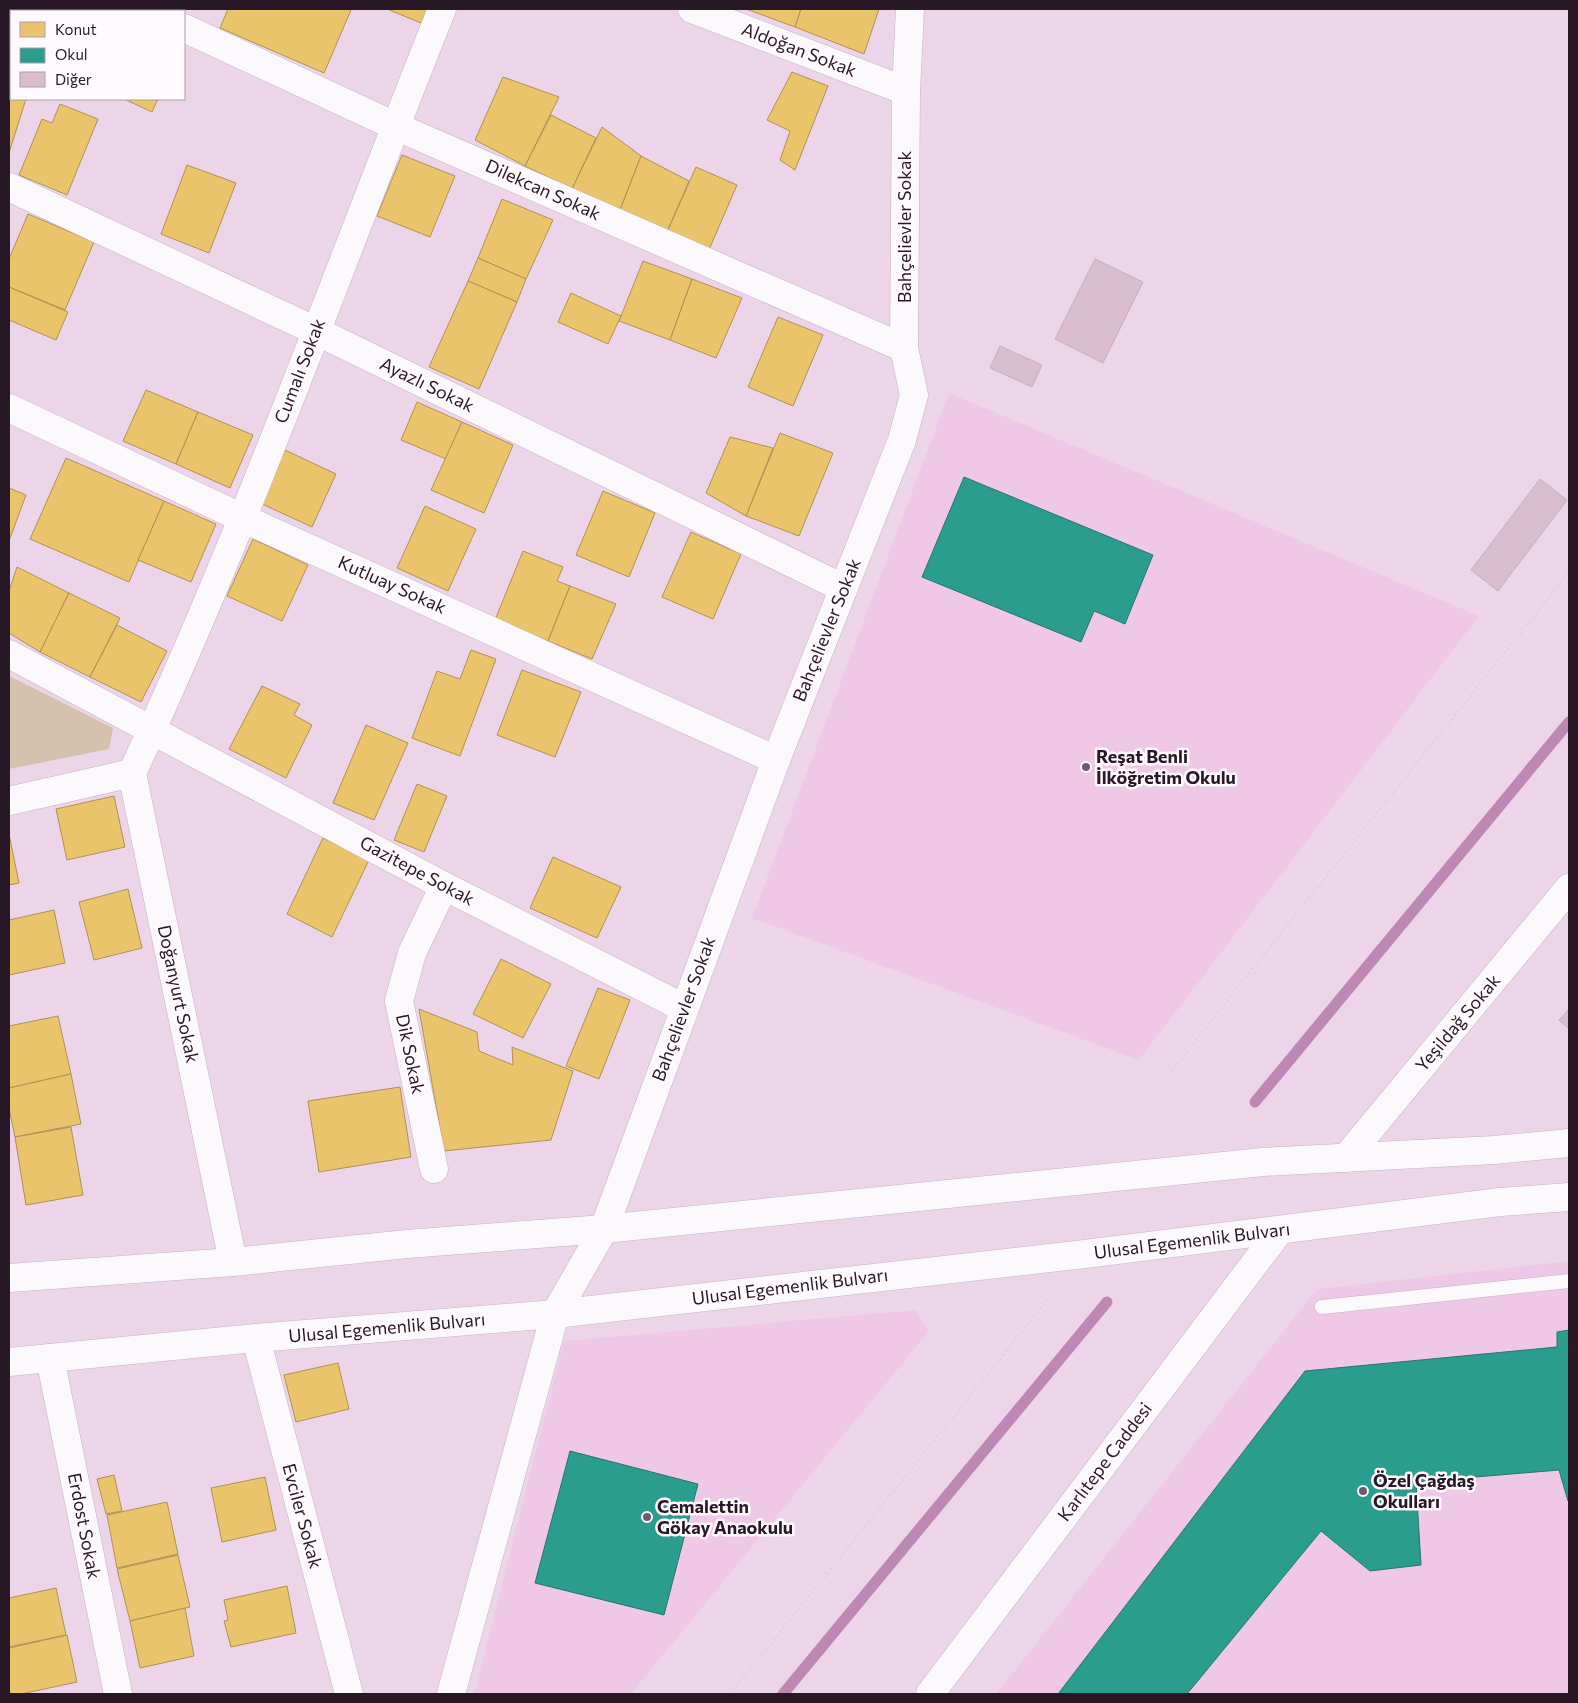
<svg xmlns="http://www.w3.org/2000/svg" width="1578" height="1703" viewBox="0 0 1578 1703" font-family="Commissioner,sans-serif">
	<style>
		.built { fill: #efc8e7 }
		.green { fill: #d5c1ac }
		.homes { fill: #e9c46a; stroke: #af9055 }
		.schools { fill: #2a9d8f; stroke: #29756f }
		.lines { fill: none; stroke-linecap: round; stroke-linejoin: round }
		.stream { stroke: #be88b5; stroke-width: 11 }
		.building { fill: #d9bdce; stroke: #c4b0bd }
		.service-casing { stroke: #c5b2c2; stroke-width: 15 }
		.minor-casing { stroke: #c5b2c2; stroke-width: 29 }
		.tertiary-casing { stroke: #c5b2c2; stroke-width: 29 }
		.primary-casing { stroke: #c5b2c2; stroke-width: 29 }
		.path { stroke: #d5ced4; stroke-width: 3; stroke-dasharray: 1 4; stroke-linecap: butt }
		.service { stroke: #fcf9fc; stroke-width: 14 }
		.minor { stroke: #fcf9fc; stroke-width: 28 }
		.tertiary { stroke: #fcf9fc; stroke-width: 28 }
		.primary { stroke: #fcf9fc; stroke-width: 28 }
		.poi-dot { fill: #6d5a6a; stroke: #fffafe; stroke-width: 2 }
		.labels { text-anchor: middle; stroke-width: 5; stroke-linejoin: round; paint-order: stroke }
		.street-label { font-size: 18px; fill: #281825; stroke: #fffafe }
		.poi-label { font-size: 18px; font-weight: bold; fill: #281825; stroke: #fffafe; text-anchor: start }
	</style>
	<rect width="100%" height="100%" fill="#edd5e9"/>
	<!-- built -->
	<g class="built">
		<polygon points="949,393 1479,616 1139,1060 752,918"/>
		<polygon points="1569,1261 1569,1694 996,1694 1317,1289"/>
		<polygon points="916,1310 929,1331 631,1694 474,1694 564,1341"/>
	</g>
	<!-- green -->
	<polygon class="green" points="9,676 113,728 109,749 9,769"/>
	<!-- homes -->
	<g class="homes">
		<polygon points="9,9 15,9 14,11 11,11 11,20 9,27"/>
		<polygon points="228,9 349,9 351,10 324,73 220,28"/>
		<polygon points="387,9 427,9 421,23"/>
		<polygon points="746,9 801,9 795,27"/>
		<polygon points="801,9 879,9 864,54 795,27"/>
		<polygon points="9,31 11,32 11,95 9,95"/>
		<polygon points="792,72 828,86 795,170 780,160 790,131 767,120"/>
		<polygon points="503,77 559,97 525,166 475,140"/>
		<polygon points="9,95 11,95 11,99 26,99 9,153"/>
		<polygon points="124,99 158,99 152,112"/>
		<polygon points="60,104 98,119 67,195 19,175 42,119 52,123"/>
		<polygon points="551,115 596,138 572,189 525,166"/>
		<polygon points="602,127 641,156 620,210 572,189"/>
		<polygon points="402,155 455,176 430,237 377,216"/>
		<polygon points="641,156 689,181 667,232 620,210"/>
		<polygon points="187,165 236,183 209,253 161,234"/>
		<polygon points="696,167 737,185 708,252 667,232"/>
		<polygon points="502,199 553,220 526,279 478,258"/>
		<polygon points="28,214 94,242 65,310 9,287 9,259"/>
		<polygon points="478,258 526,279 517,302 468,281"/>
		<polygon points="643,261 692,279 670,340 619,321"/>
		<polygon points="692,279 742,298 716,358 670,340"/>
		<polygon points="468,281 517,302 479,389 429,367"/>
		<polygon points="9,287 68,312 56,340 9,320"/>
		<polygon points="571,293 621,316 608,344 558,322"/>
		<polygon points="778,317 823,335 793,406 748,387"/>
		<polygon points="146,390 198,412 176,464 123,441"/>
		<polygon points="417,402 462,422 446,459 401,440"/>
		<polygon points="198,412 253,435 230,488 176,464"/>
		<polygon points="462,422 513,445 484,513 431,490"/>
		<polygon points="780,433 833,453 799,536 746,516"/>
		<polygon points="730,437 773,448 746,516 706,493"/>
		<polygon points="285,450 336,474 312,527 260,503"/>
		<polygon points="66,458 164,501 129,582 30,539"/>
		<polygon points="9,488 26,495 9,541"/>
		<polygon points="603,491 655,513 629,577 576,555"/>
		<polygon points="164,501 216,524 191,582 138,560"/>
		<polygon points="425,506 476,529 448,591 397,568"/>
		<polygon points="691,532 741,554 713,619 662,597"/>
		<polygon points="253,539 308,565 282,621 227,596"/>
		<polygon points="523,551 563,567 557,581 570,586 548,641 495,620"/>
		<polygon points="17,567 69,593 40,652 9,633 9,591"/>
		<polygon points="570,586 616,604 592,659 548,641"/>
		<polygon points="69,593 120,618 90,677 40,652"/>
		<polygon points="117,625 167,651 141,702 90,677"/>
		<polygon points="471,650 496,659 460,756 412,738 437,671 460,679"/>
		<polygon points="522,670 581,692 555,757 497,735"/>
		<polygon points="262,686 300,704 294,715 312,725 286,778 229,749"/>
		<polygon points="366,725 408,743 374,820 333,803"/>
		<polygon points="417,784 447,796 424,852 394,840"/>
		<polygon points="114,796 125,847 67,860 56,809"/>
		<polygon points="9,834 19,883 9,885"/>
		<polygon points="323,838 369,860 332,937 287,914"/>
		<polygon points="553,857 621,887 597,938 530,908"/>
		<polygon points="128,889 142,948 94,960 79,902"/>
		<polygon points="54,910 65,963 9,975 9,920"/>
		<polygon points="501,959 551,984 523,1038 473,1014"/>
		<polygon points="598,988 630,1000 599,1079 566,1066"/>
		<polygon points="419,1009 477,1032 479,1051 513,1065 512,1047 573,1071 551,1140 444,1151"/>
		<polygon points="58,1016 71,1074 9,1088 9,1026"/>
		<polygon points="71,1074 81,1124 15,1137 9,1108 9,1088"/>
		<polygon points="400,1087 411,1157 319,1172 308,1101"/>
		<polygon points="71,1127 83,1195 26,1205 15,1137"/>
		<polygon points="338,1363 349,1409 296,1422 284,1375"/>
		<polygon points="114,1475 122,1511 106,1514 97,1479"/>
		<polygon points="265,1477 276,1530 222,1542 211,1488"/>
		<polygon points="167,1502 178,1554 117,1568 107,1515"/>
		<polygon points="178,1555 190,1607 130,1621 117,1569"/>
		<polygon points="287,1586 296,1633 231,1647 224,1621 228,1620 224,1600"/>
		<polygon points="56,1588 66,1635 9,1647 9,1598"/>
		<polygon points="185,1608 194,1656 140,1668 130,1621"/>
		<polygon points="67,1635 77,1682 21,1694 9,1694 9,1648"/>
	</g>
	<!-- schools -->
	<g class="schools">
		<polygon points="964,477 1153,555 1125,624 1094,611 1081,642 922,577"/>
		<polygon points="1569,1330 1569,1500 1568,1501 1559,1470 1416,1482 1421,1565 1370,1571 1321,1531 1187,1694 1058,1694 1305,1371 1557,1347 1557,1332"/>
		<polygon points="570,1451 698,1484 664,1615 535,1583"/>
	</g>
	<g class="lines">
		<!-- stream -->
		<g class="stream">
			<polyline points="1255,1102 1569,722"/>
			<polyline points="783,1694 1107,1302"/>
		</g>
	</g>
	<!-- building -->
	<g class="building">
		<polygon points="1095,259 1143,282 1103,363 1055,339"/>
		<polygon points="1000,346 1042,365 1032,387 990,368"/>
		<polygon points="1540,479 1567,500 1498,591 1471,570"/>
		<polygon points="1569,1009 1569,1029 1559,1020"/>
	</g>
	<g class="lines">
		<defs>
			<polyline id="service" points="1322,1307 1569,1281"/>
			<g id="minor">
				<polyline points="142,9 147,11"/>
				<polyline points="692,9 906,91"/>
				<polyline points="184,28 395,126 904,348"/>
				<polyline points="9,187 316,331 843,588"/>
				<polyline points="9,408 242,518 776,760"/>
				<polyline points="9,654 444,886 684,1008"/>
				<polyline points="9,801 132,773"/>
				<polyline points="1346,1158 1569,888"/>
				<polyline points="434,1169 399,1001 412,953 444,886"/>
				<polyline points="604,1229 776,760 902,440 914,395 904,348 906,91 910,9"/>
				<path d="M233,1262L132,773C248,524 340,264 442,9"/>
				<polyline points="256,1338 349,1694"/>
				<polyline points="50,1358 118,1694"/>
				<polyline points="451,1694 555,1314"/>
			</g>
			<polyline id="tertiary" points="930,1694 1280,1230"/>
			<g id="primary">
				<polyline points="9,1278 233,1262 407,1244 604,1229 1263,1162 1494,1150 1569,1143"/>
				<polyline points="555,1314 604,1229"/>
				<polyline points="9,1362 256,1338 555,1314 1085,1254 1500,1202 1569,1197"/>
			</g>
		</defs>
		<!-- service casing -->
		<use href="#service" class="service-casing"/>
		<!-- minor casing -->
		<use href="#minor" class="minor-casing"/>
		<!-- tertiary casing -->
		<use href="#tertiary" class="tertiary-casing"/>
		<!-- primary casing -->
		<use href="#primary" class="primary-casing"/>
		<!-- path -->
		<g class="path">
			<polyline points="1168,1075 1569,572"/>
			<polyline points="730,1694 1054,1292"/>
		</g>
		<!-- service -->
		<use href="#service" class="service"/>
		<!-- minor -->
		<use href="#minor" class="minor"/>
		<!-- tertiary -->
		<use href="#tertiary" class="tertiary"/>
		<!-- primary -->
		<use href="#primary" class="primary"/>
	</g>
	<!-- markers -->
	<g class="poi-dot">
		<circle cx="1086" cy="767" r="5"/>
		<circle cx="1363" cy="1491" r="5"/>
		<circle cx="647" cy="1517" r="5"/>
	</g>
	<g class="labels">
		<!-- street labels -->
		<g class="street-label">
			<text transform="translate(799 50) rotate(21)" y="6">Aldoğan Sokak</text>
			<text transform="translate(543 190) rotate(24)" y="6">Dilekcan Sokak</text>
			<text transform="translate(905 227) rotate(-90)" y="6">Bahçelievler Sokak</text>
			<text transform="translate(300 371) rotate(-69)" y="6">Cumalı Sokak</text>
			<text transform="translate(427 385) rotate(26)" y="6">Ayazlı Sokak</text>
			<text transform="translate(392 585) rotate(24)" y="6">Kutluay Sokak</text>
			<text transform="translate(827 630) rotate(-68)" y="6">Bahçelievler Sokak</text>
			<text transform="translate(417 871) rotate(28)" y="6">Gazitepe Sokak</text>
			<text transform="translate(178 994) rotate(78)" y="6">Doğanyurt Sokak</text>
			<text transform="translate(684 1009) rotate(-70)" y="6">Bahçelievler Sokak</text>
			<text transform="translate(1458 1023) rotate(-50)" y="6">Yeşildağ Sokak</text>
			<text transform="translate(410 1054) rotate(78)" y="6">Dik Sokak</text>
			<text transform="translate(1192 1241) rotate(-7)" y="6">Ulusal Egemenlik Bulvarı</text>
			<text transform="translate(790 1287) rotate(-7)" y="6">Ulusal Egemenlik Bulvarı</text>
			<text transform="translate(387 1328) rotate(-5)" y="6">Ulusal Egemenlik Bulvarı</text>
			<text transform="translate(1105 1462) rotate(-53)" y="6">Karlıtepe Caddesi</text>
			<text transform="translate(302 1516) rotate(75)" y="6">Evciler Sokak</text>
			<text transform="translate(84 1526) rotate(79)" y="6">Erdost Sokak</text>
		</g>
		<!-- poi labels -->
		<g class="poi-label">
			<text x="1096" y="763">Reşat Benli<tspan x="1096" dy="21">İlköğretim Okulu</tspan></text>
			<text x="1373" y="1487">Özel Çağdaş<tspan x="1373" dy="21">Okulları</tspan></text>
			<text x="657" y="1513">Cemalettin<tspan x="657" dy="21">Gökay Anaokulu</tspan></text>
		</g>
	</g>
	<!-- border -->
	<rect width="1578" height="1703" fill="none" stroke="#281825" stroke-width="20"/>
	<!-- legend -->
	<rect x="10" y="10" width="175" height="90" fill="#fffafe" stroke="#a9a0a7"/>
	<rect x="20" y="22" width="25" height="15" fill="#e9c46a" stroke="#a9a0a7"/>
	<text x="55" y="35" font-size="15" fill="#281825">Konut</text>
	<rect x="20" y="48" width="25" height="15" fill="#2a9d8f" stroke="#a9a0a7"/>
	<text x="55" y="60" font-size="15" fill="#281825">Okul</text>
	<rect x="20" y="72" width="25" height="15" fill="#d9bdce" stroke="#a9a0a7"/>
	<text x="55" y="85" font-size="15" fill="#281825">Diğer</text>
</svg>
